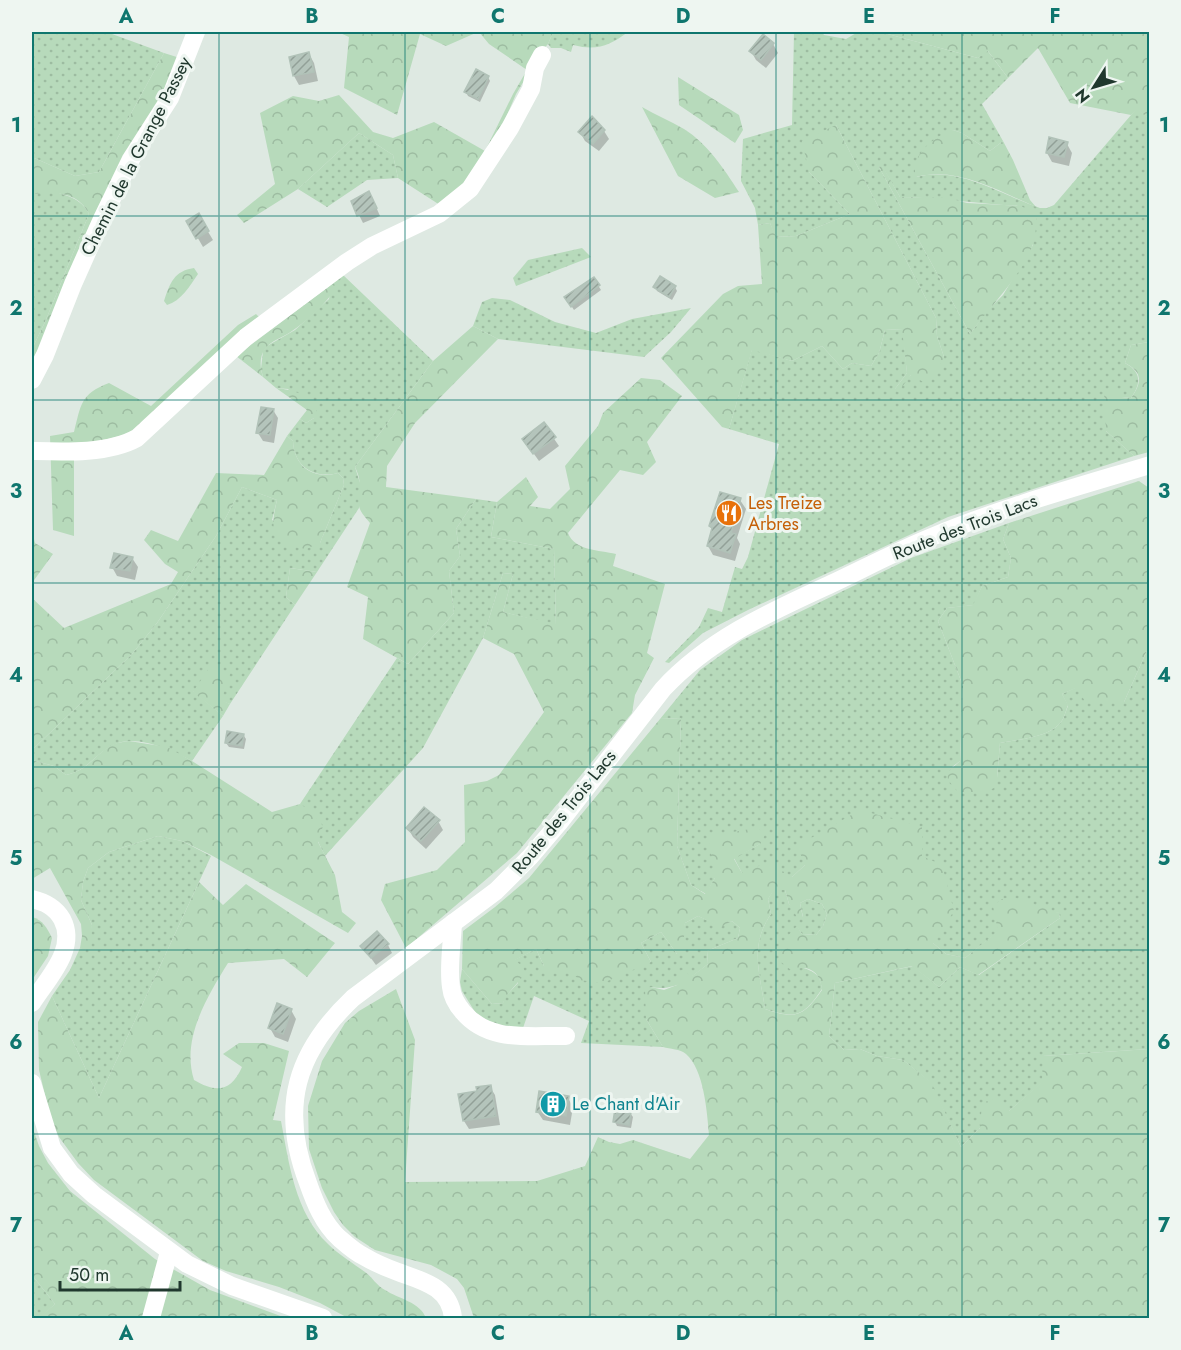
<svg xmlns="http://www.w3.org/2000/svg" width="1181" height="1350" viewBox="0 0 1181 1350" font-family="Jost,sans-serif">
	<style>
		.grass { fill: url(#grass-dots); fill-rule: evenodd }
		.forest { fill: url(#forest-crowns); fill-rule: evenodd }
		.shadow { fill: #0003 }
		.building { fill: url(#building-hatch); stroke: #b1c2b8; stroke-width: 1.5 }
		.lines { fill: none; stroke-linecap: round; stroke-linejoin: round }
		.minor { stroke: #fff; stroke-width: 18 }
		.grid { fill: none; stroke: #0f766e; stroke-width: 1.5; stroke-opacity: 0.55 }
		.labels { text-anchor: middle; stroke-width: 6; stroke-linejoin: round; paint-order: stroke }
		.street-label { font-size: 18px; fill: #20382e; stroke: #eef6f1 }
		.food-label { font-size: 18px; fill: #c56008; stroke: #eef6f1; text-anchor: start }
		.culture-label { font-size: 18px; fill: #0d838f; stroke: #eef6f1; text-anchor: start }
		.neatline { fill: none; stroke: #0f766e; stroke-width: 2 }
		.grid-label { font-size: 20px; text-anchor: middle; font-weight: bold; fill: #0f766e }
	</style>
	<defs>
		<pattern id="grass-dots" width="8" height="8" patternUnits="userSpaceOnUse" patternTransform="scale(1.5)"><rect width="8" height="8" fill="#b7dabb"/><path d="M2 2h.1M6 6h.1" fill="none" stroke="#9dbca1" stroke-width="1.8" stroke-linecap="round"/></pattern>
		<pattern id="forest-crowns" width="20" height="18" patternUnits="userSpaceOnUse" patternTransform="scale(1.5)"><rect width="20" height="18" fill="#b7dabb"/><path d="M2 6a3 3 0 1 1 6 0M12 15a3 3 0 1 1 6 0" fill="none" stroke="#9dbca1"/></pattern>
		<pattern id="building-hatch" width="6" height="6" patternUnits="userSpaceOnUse" patternTransform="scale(1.5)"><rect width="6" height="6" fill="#b4c4bb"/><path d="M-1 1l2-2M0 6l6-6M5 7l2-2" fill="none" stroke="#92a098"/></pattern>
	</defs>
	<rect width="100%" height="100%" fill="#dee9e2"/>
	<!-- grass -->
	<g class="grass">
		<polygon points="32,32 113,32 112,34 164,53 99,172 75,176 32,157"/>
		<path d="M553,32H628C609,46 597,51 573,45L571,52L561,48H551L548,44Z"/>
		<path d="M794,32H822L824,35L846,39L858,32H880L978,58L987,50L1008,78L982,104L1003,141L990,151L962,133L953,130L916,177C960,166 999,194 1040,208H1047L1054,205L1137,108L1149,119V342L1131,345L1125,363C1142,372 1141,384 1131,398L1122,397L1106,431L1134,456L948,517L748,610L703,633L669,663L665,662L699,627L708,608L722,612L735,567L742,569L748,557L779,444L729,429L752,349L792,361L822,346L843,369L852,363L871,366L879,353L885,330L903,329L907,373L895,389L911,375L944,357L937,336L936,318L836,125L809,172L850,214L796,236L775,237L770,223L758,225L755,208L741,181L743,139L792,125ZM882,166L900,197C941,198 980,204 1021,206L1033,245L1003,295L986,312L970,334L879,167Z"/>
		<polygon points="359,133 393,155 398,178 367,180 327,207 298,189"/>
		<path d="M48,191C65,194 81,198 89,214L45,322L32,349V194Z"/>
		<polygon points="582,248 591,257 516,286 513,278 528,260"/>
		<path d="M342,274L433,361L355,467L361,486L359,508L317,572L290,568L286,597L295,605L230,704L193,691L223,716L192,761C172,750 135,733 113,745C95,754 87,771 66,775L54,766L32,760V750L132,654L157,623L216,536L242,487L277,500L272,520L320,543L344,485L343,478L338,473C314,479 294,467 293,441L287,436L300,419L306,423L314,418L288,389L276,388L263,377L261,369L263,351L267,346L295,330L329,299L332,284Z"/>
		<polygon points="492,298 510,300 555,322 596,333 632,319 691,308 671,332 644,357 498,339 473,326 482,302"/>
		<polygon points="476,499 497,502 491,537 554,549 556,625 503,612 513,574 503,573 483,638 423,748 325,856 300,804 397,658 408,664 454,613 449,571 460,556 456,529"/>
		<path d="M1009,523L1003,539L1011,558L1008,577L982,586L974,605L947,608L938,621L963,686L960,761L952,767L997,778L1000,743C1019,739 1052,738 1063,719C1065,715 1066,710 1068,706L1062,694L1077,687L1124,702L1149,646V1049L1043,1056V1082L1009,1111L980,1128L961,1147L930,1082L903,1060L877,1056L860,1049L844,1050L829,1036L835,983L913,966L939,987L960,967L979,975L1060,918L1059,913L994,906L999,931L965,958L946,954L933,943L922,856V827L805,865L792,877L742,873L734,858L760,844L757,829L715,878L706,894L691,885L677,846L681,718L660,719L700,670L742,640L911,558Z"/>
		<polygon points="158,836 182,841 211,856 99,1098 52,996 70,970 80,948 85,950 92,925 81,900 83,882 88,868 109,852"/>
		<path d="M774,889L785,890L789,904L803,917L800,903L808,899L822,904L827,914L823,926L816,935L802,934L797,927L801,967C815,972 820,974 822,989C803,1017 796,1019 765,1009C760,973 749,946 771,914L768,899Z"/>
		<path d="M698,916L721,926L732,921L740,928L738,938L707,951L708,964C690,978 675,992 651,987L646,1019L663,1047L581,1043L589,1021L534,996L523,1028L493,1025L475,1012L462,991L460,982L462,969L492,1004L503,1003L504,998L518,983L514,960L536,949L544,966L571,971L651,962L641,943L661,932L677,954L685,923Z"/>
		<polygon points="32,1275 55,1304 41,1317 32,1307"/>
	</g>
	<!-- forest -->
	<g class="forest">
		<polygon points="338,32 478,32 446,46 420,34 397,115 344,88 349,37"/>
		<polygon points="479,32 553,32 548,44 534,60 531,69 516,94 492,150 443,207 398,178 393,155 359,133 298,189 244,223 237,215 275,184 260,113 293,96 319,101 339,95 373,132 393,138 434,122 485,151 513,94 527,70 489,44"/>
		<polygon points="880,32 1149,32 1149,119 1137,109 1131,115 1070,103 1038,48 1008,78 988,51 978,58"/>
		<path d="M164,53L180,58L32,367V349L45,322L89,214C78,191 53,192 32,194V157L75,176L99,172Z"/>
		<polygon points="678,77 739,115 743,130 735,143 679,105"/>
		<path d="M642,107C656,115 670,121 684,129C708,144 724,169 739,192L715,198L678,176Z"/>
		<polygon points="836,125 936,318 937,336 944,357 937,371 925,383 911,375 898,392 895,389 907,373 902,329 885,330 879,353 871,366 852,363 843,369 822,346 792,361 752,350 729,429 722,427 661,358 723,294 738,286 762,284 758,225 770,223 776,237 796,236 850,214 809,172 802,141"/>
		<path d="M953,130L962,133L990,151L1003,141L1013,160L1030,200L1036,207C998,191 958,166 916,177C909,155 935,136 953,130Z"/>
		<path d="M882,165L900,197L948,198L967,203L1021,206L1037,214C1036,224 1036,237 1032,247C1018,280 991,305 970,334L879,167Z"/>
		<path d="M194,268L198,274C190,286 181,301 167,305L164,301C170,283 174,271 194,268Z"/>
		<path d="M332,284L336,288C325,305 308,320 292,331C284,337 270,341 265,349C259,357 260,368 263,377L236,356Z"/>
		<path d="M256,314L261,319L137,432L74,447V536L53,530L50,436L74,432C81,405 80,394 109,383L151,406L238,325Z"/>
		<path d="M473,326L498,339L415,423L387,466L386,487L476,499L456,529L460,556L449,571L454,613L408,664L363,639L368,597L347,587L370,523C366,518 360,512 359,506C357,489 364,486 355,467L433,361Z"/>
		<path d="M1149,342V452L1134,456L1106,431L1104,391L1118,390L1122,397L1131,398C1142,383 1143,372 1125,363L1131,345Z"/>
		<path d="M641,378L660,380L682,396L647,442L656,462L643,475L620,470L568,533C575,551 599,550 616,554L613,566L665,584L647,653L654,658L635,695L632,713L517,853L406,948L381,900L385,884L437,870L465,842L464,785L487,781L499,775L544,712L514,654L483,638L503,573L513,574L503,612L556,624L554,549L491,537L497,502L526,477L538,497L530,506L550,509L570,489L565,466L598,426L603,413Z"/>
		<path d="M276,388C293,390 311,394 317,412L314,418L306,423L300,419L307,410Z"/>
		<path d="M287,436L293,441C294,467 314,480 338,473L343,478L344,485L320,543L306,549L285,545C269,532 273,518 277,500L242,487L216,536L157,623L132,654L32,750V598L64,628L171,584L178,572L165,564L144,540L151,530L178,541L216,473L264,475Z"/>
		<path d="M1139,481L1149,488V646L1124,702L1085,701L1076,688L1062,694L1068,705C1066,710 1065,715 1063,719C1052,738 1019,739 1000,743L997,778L994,788L987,791L959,793L948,780L947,773L960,761L963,686L938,621L947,608L973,605L982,586L1008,577L1011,558L1003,539L1009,523Z"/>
		<polygon points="32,531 35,543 53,554 32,583"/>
		<polygon points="290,568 317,572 295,605 286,597"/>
		<polygon points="211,665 230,674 221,700 230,704 223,716 193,692"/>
		<path d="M681,718L677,846L691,885L705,894L715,878L708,836L757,828L766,833L760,844L734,859L742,873L768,862L792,877L805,865L797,846L860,810L922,827V856L942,865L954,911L933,943L946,954L965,958L998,931L993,906L1002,899L1012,897L1059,913L1060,918L978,975L960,967L939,987L912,966L835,983L829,1036L844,1050L860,1049L877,1056L903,1060L931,1082L961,1147L980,1128L982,1103L996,1098L1009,1111L1042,1082L1043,1056L1149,1049V1318H474L464,1288L457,1279L431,1265L375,1250L355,1237L343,1225L334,1212L322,1188L309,1149L308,1106L322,1061L345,1023L359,1011L396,989L415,1040L405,1182L537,1181L585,1166L598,1137L609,1142L620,1144L633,1140L690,1159L709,1135C707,1111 704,1070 686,1054C680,1049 670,1049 663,1047L646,1019L645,989L651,987L664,990L677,985L681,970L692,976L708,964L707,951L738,938L740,928L732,921L721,927L698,916L685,923L683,951L677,954L661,932L641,943L651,962L603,983L579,980L571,971L550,974L544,966L536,949L515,960L523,967L525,973C519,983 507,992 503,1003L492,1004L462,969L463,931L495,907L529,878L660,719ZM774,890H785L789,904L797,917L803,918L800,903L808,899L822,904L827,914L823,926L816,935L802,934L797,926C785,938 780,945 781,962L791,970C809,964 820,971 822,990C804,1016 796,1020 765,1009C760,973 749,946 771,914L768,899Z"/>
		<path d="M129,741L167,747L192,761L272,812L300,804L311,811L323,826L318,842L335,875L342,912L356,923L348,933L211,855L182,841L158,836L109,852L88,868L83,882L81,900L92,925L91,938L85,951L80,948L82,936L81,924L50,868L32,879V760L54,766L66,775C90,770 96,752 114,744C119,742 124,742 129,741Z"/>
		<path d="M199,882L223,905L246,884L335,943L307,977L284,959L228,963C207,997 181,1039 194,1080C216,1093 231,1092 242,1067L223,1054L239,1043H264L289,1051L273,1120L281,1121C289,1163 295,1213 328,1244C339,1255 353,1263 365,1272C372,1277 377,1286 385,1290C399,1299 420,1302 426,1318H348L320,1303L279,1287L226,1271L203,1261L94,1180L78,1163L59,1137L51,1120L39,1070L38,1022L52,996L99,1098Z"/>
		<path d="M32,917C43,920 47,928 52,938L48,956L32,980Z"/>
		<polygon points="32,1126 39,1146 48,1163 70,1191 155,1259 210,1290 286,1318 32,1318 32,1307 41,1316 55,1304 32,1275"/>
	</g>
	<!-- shadow -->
	<g class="shadow">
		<polygon points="773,44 778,53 766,68 756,60 751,51"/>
		<polygon points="309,54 314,63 318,81 299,85 294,76"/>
		<polygon points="488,77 490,81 480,102 468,96 466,92"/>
		<polygon points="604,131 609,139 599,151 585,141 580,132"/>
		<polygon points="1067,144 1072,153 1069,166 1052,162 1047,153"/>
		<polygon points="373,200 380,216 363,223 359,215"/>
		<polygon points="198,215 213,240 203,247 188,221"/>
		<polygon points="594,279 601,290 574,310 568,301"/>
		<polygon points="655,287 675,287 677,291 672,300 657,291"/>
		<polygon points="273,410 278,418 274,443 263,441 258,433"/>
		<polygon points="544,424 559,446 539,461 529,447"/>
		<polygon points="740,500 746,509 737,538 740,544 735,561 713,555 708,546 713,530 710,526"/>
		<polygon points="132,558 138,567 135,580 117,576 112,567"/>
		<polygon points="244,736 246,739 244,749 229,747 226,743"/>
		<polygon points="438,821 443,830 426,849 413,837 408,828"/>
		<polygon points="388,945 392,953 376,965 362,946"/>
		<polygon points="291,1010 296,1019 288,1042 275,1037 270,1028"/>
		<polygon points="490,1087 495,1095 500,1125 469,1129 464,1121 478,1093"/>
		<polygon points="568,1098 573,1107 570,1125 543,1120 537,1111"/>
		<polygon points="630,1113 633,1117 631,1128 617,1126 615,1122"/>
	</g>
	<!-- building -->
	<g class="building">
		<polygon points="763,34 774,43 761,60 749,51"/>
		<polygon points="309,52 314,72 293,76 289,57"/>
		<polygon points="476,69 489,76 478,99 464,92"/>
		<polygon points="592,116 605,130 593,144 578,132"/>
		<polygon points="1049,137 1068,142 1064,157 1046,153"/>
		<polygon points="369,191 377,208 357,216 351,201"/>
		<polygon points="199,213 209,231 196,239 186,221"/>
		<polygon points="660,276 676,286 669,297 653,287"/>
		<polygon points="594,277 600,285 571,307 564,297"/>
		<polygon points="261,407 274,409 270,435 256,433"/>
		<polygon points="544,422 556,437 533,454 522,439"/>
		<polygon points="720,492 741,498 731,533 736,534 730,553 707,546 712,528 709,526"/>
		<polygon points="114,553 133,557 130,571 110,568"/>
		<polygon points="227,731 244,734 242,746 225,743"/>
		<polygon points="424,807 440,820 421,841 406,828"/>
		<polygon points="377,931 389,944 371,958 360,946"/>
		<polygon points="277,1003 292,1009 283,1034 268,1028"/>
		<polygon points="491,1085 496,1116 463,1121 458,1094 477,1091 476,1087"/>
		<polygon points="539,1091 569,1096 566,1116 536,1112"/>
		<polygon points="615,1109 631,1112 629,1125 613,1122"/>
	</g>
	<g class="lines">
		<!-- minor -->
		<g class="minor">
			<polyline points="32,380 45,355 73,284 102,219 131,159 170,98 196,32"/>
			<path d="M32,451C64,452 108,454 137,438L246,337L347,262L372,246L439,214L470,189L510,128L531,89L535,68L542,55"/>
			<path d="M32,899C45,902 55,907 62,919C78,949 47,979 32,1003"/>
			<path d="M453,923C452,944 448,967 451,987C452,997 457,1005 463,1012C489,1043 529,1035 566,1036"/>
			<polyline points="32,1083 52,1148 71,1174 94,1195 187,1264 232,1286 323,1318"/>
			<polyline points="151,1318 169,1252"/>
			<path d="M453,1318C450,1287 423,1281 398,1272C387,1268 375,1263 365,1257C356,1253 347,1245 339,1238C323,1223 315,1203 308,1183C279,1107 296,1052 353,998L496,891L530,857L559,823L663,689C709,639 770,612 831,584C865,568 899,550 934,536C1004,507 1077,487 1150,465"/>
		</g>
	</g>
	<!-- grid -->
	<path class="grid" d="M219,32V1318M405,32V1318M590,32V1318M776,32V1318M962,32V1318M32,216H1150M32,400H1150M32,583H1150M32,767H1150M32,950H1150M32,1134H1150"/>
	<!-- icons -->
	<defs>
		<symbol id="restaurant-disc" viewBox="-11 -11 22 22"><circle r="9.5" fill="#e8710a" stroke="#eef6f1"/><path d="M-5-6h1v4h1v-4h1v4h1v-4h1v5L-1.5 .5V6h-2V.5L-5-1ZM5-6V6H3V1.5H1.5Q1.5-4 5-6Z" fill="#fff"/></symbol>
		<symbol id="building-disc" viewBox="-11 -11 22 22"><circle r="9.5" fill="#0f9aa8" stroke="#eef6f1"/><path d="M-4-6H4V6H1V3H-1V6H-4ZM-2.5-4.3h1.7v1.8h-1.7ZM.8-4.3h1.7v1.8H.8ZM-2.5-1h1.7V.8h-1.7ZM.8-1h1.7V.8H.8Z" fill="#fff"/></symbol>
	</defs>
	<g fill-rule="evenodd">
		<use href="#restaurant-disc" x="714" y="498" width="30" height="30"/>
		<use href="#building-disc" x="538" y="1089" width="30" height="30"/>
	</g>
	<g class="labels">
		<!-- street labels -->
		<g class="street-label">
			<text transform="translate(136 156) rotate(-63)" y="6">Chemin de la Grange Passey</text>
			<text transform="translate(965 527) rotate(-21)" y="6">Route des Trois Lacs</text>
			<text transform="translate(564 812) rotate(-51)" y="6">Route des Trois Lacs</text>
		</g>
		<!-- food labels -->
		<g class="food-label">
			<text x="748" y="509">Les Treize<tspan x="748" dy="21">Arbres</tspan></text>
		</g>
		<!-- culture labels -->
		<g class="culture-label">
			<text x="572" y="1110">Le Chant d'Air</text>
		</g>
	</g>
	<!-- border -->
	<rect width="1181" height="1350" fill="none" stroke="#eef6f1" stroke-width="66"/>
	<!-- north arrow -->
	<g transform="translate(1094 87) rotate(233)" stroke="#eef6f1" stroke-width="4.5" paint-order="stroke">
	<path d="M0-4.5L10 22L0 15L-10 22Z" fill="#20382e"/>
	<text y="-9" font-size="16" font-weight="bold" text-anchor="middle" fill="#20382e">N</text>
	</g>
	<!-- scale -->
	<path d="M60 1281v9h120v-9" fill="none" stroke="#20382e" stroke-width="3"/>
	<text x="69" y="1281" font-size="18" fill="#20382e" stroke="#eef6f1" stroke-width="4.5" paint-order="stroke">50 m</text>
	<rect x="33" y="33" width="1115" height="1284" class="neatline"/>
	<g class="grid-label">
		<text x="126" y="23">A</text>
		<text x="312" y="23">B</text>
		<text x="498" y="23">C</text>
		<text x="683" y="23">D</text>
		<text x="869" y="23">E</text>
		<text x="1055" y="23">F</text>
		<text x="16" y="132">1</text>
		<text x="1164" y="132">1</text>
		<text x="16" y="315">2</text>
		<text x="1164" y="315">2</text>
		<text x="16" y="498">3</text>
		<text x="1164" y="498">3</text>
		<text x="16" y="682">4</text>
		<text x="1164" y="682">4</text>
		<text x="16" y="865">5</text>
		<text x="1164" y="865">5</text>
		<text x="16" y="1049">6</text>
		<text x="1164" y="1049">6</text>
		<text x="16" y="1232">7</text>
		<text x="1164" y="1232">7</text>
		<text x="126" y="1340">A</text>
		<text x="312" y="1340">B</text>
		<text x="498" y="1340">C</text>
		<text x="683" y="1340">D</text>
		<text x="869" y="1340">E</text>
		<text x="1055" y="1340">F</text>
	</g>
</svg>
